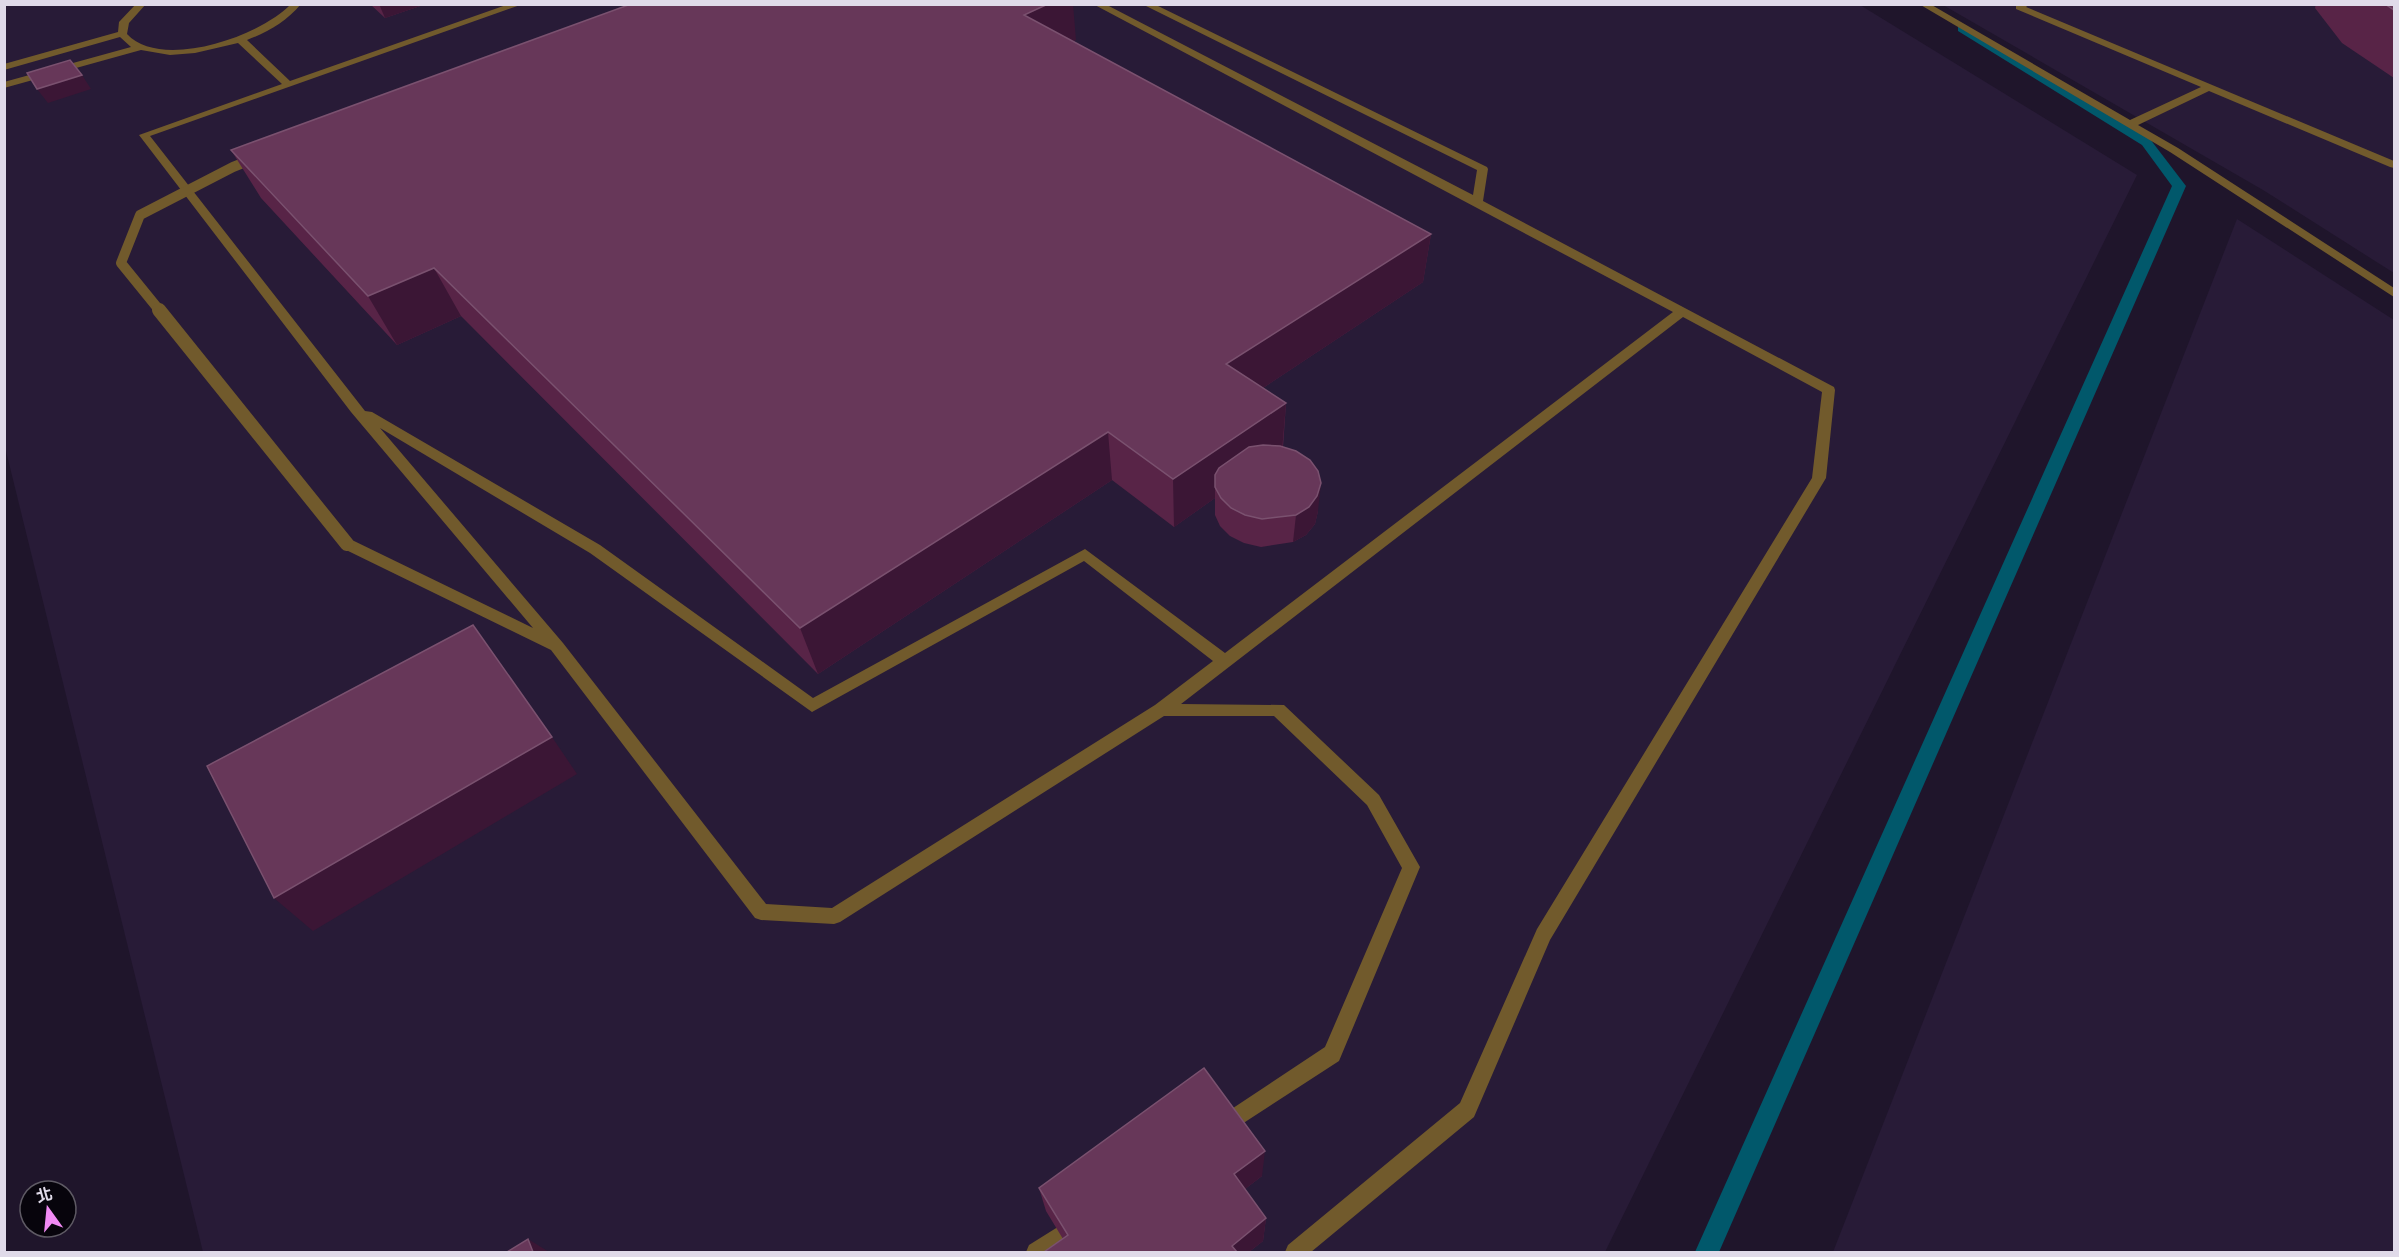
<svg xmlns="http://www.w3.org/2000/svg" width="2399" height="1257" viewBox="0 0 2399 1257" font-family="'Public Sans','Noto Sans TC',sans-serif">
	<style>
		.built { fill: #281b37 }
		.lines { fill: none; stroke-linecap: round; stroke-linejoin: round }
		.stream { fill: #01586b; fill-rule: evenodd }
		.service { fill: #715a2c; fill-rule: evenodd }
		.service-bridge-far1 { stroke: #715a2c; stroke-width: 10 }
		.service-bridge { stroke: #715a2c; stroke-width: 14 }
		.wall { fill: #582447 }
		.shaded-wall { fill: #3b1635 }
		.building { fill: #673759; stroke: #7a516f; stroke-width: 1.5 }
	</style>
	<rect width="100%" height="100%" fill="#1f152b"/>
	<!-- built -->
	<g class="built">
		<polygon points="4,5 1860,5 2137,175 1605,1252 203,1252 5,447"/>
		<polygon points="1943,5 2394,5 2394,273 2263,190"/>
		<polygon points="2237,219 2394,320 2394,1252 1833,1252"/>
	</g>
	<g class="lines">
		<!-- stream -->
		<polygon class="stream" points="1962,26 2150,139 2186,186 1719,1252 1695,1252 2172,186 2142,145 1958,31 1958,27"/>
		<!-- service -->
		<g class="service">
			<path d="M136,4H146L129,23L127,34C161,71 261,36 291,4H301C286,22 268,32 247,40L290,81L509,4H523L150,136L365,411L372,412L600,545L813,698L1085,549L1225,653L1673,312L1093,4H1105L1473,195L1477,170L1142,4H1154L1487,167L1488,169L1483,201L1834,387L1835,390L1826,478L1550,940L1474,1117L1311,1252H1285L1288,1245L1460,1103L1537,929L1812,478L1822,392L1683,317L1181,704L1284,705L1379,795L1420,867L1339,1061L1225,1135L1218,1132L1215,1125L1218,1118L1325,1047L1402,868L1367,805L1274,716H1164L840,922L834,924L761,920L755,918L551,650L342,548L340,544L342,540H352L533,628L351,412L139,135L282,84L238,43L195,53L170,55L141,50L4,88V82L131,47L120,37L4,70V64L118,32L119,22ZM380,428L590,553L812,712L1084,561L1213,661L1155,705L832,908L766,904L563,643Z"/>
			<polygon points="1919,4 1930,4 2130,120 2201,87 2016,9 2016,5 2029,4 2026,7 2394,161 2394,168 2390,167 2209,91 2138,125 2178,148 2394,288 2394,297 2170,152"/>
			<path d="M1061,1225L1068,1228L1071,1235C1063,1255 1044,1252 1026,1252L1029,1245Z"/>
		</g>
		<!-- service-bridge-far1 -->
		<polyline class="service-bridge-far1" points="160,311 121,263 140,215 233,167 258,157"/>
		<!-- service-bridge -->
		<polyline class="service-bridge" points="159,310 347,544"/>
	</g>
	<!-- wall -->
	<g class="wall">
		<polygon points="370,4 426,4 385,18"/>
		<polygon points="2316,4 2394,4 2394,78 2342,43 2315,8"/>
		<polygon points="1076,40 1073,41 1431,234 1423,282 1263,388 1286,403 1283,447 1318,511 1315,524 1306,535 1293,542 1261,547 1244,543 1230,536 1220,526 1215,515 1215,498 1174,527 1112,480 818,674 461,316 397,345 261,198 231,150"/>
		<polygon points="1262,1176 1245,1189 1266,1218 1263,1241 1249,1252 1044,1252 1063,1239 1046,1211 1039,1188"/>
	</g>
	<!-- shaded-wall -->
	<g class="shaded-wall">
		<polygon points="379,4 426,4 385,18"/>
		<polygon points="1048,4 1073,4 1076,40 1029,61 1024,15"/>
		<polygon points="82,75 91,89 48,103 37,89"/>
		<polygon points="1431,234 1423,282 1225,413 1226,364"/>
		<polygon points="434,268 461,316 397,345 368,296"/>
		<polygon points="1286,403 1282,451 1215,475 1215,498 1174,527 1173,479"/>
		<polygon points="1108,432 1112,480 818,674 800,628"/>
		<polygon points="1321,483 1318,511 1315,524 1306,535 1293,542 1296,515"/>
		<polygon points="552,737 577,774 313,931 274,898"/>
		<polygon points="1265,1151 1262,1176 1232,1199 1234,1174"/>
		<polygon points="1266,1218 1263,1241 1249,1252 1232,1252 1232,1246"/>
		<polygon points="528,1239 549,1252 533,1252"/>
	</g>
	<!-- building -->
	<g class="building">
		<polygon points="631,4 1048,4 1024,15 1431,234 1226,364 1286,403 1173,479 1108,432 800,628 434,268 368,296 231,150"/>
		<polygon points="2385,4 2394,4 2394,10"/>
		<polygon points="70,60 82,75 37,89 27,73"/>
		<polygon points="1263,445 1280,446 1296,451 1310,460 1318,471 1321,483 1317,496 1309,507 1296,515 1262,519 1245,515 1231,508 1221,498 1215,487 1215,475 1219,468 1249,447"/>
		<polygon points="473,625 552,737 274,898 207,766"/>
		<polygon points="1204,1068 1265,1151 1234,1174 1266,1218 1232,1246 1237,1252 1044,1252 1068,1235 1039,1188"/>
		<polygon points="528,1239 533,1252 507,1252"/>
	</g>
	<!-- border -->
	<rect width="2399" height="1257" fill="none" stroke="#e0dae9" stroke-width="12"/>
	<!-- north arrow -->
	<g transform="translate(48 1209) rotate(345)"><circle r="28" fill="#07040c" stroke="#5e5a64" stroke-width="1.5"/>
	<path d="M0-4.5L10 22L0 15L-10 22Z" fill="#f18af4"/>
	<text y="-9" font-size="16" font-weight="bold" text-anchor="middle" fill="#e0dae9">北</text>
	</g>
</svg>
